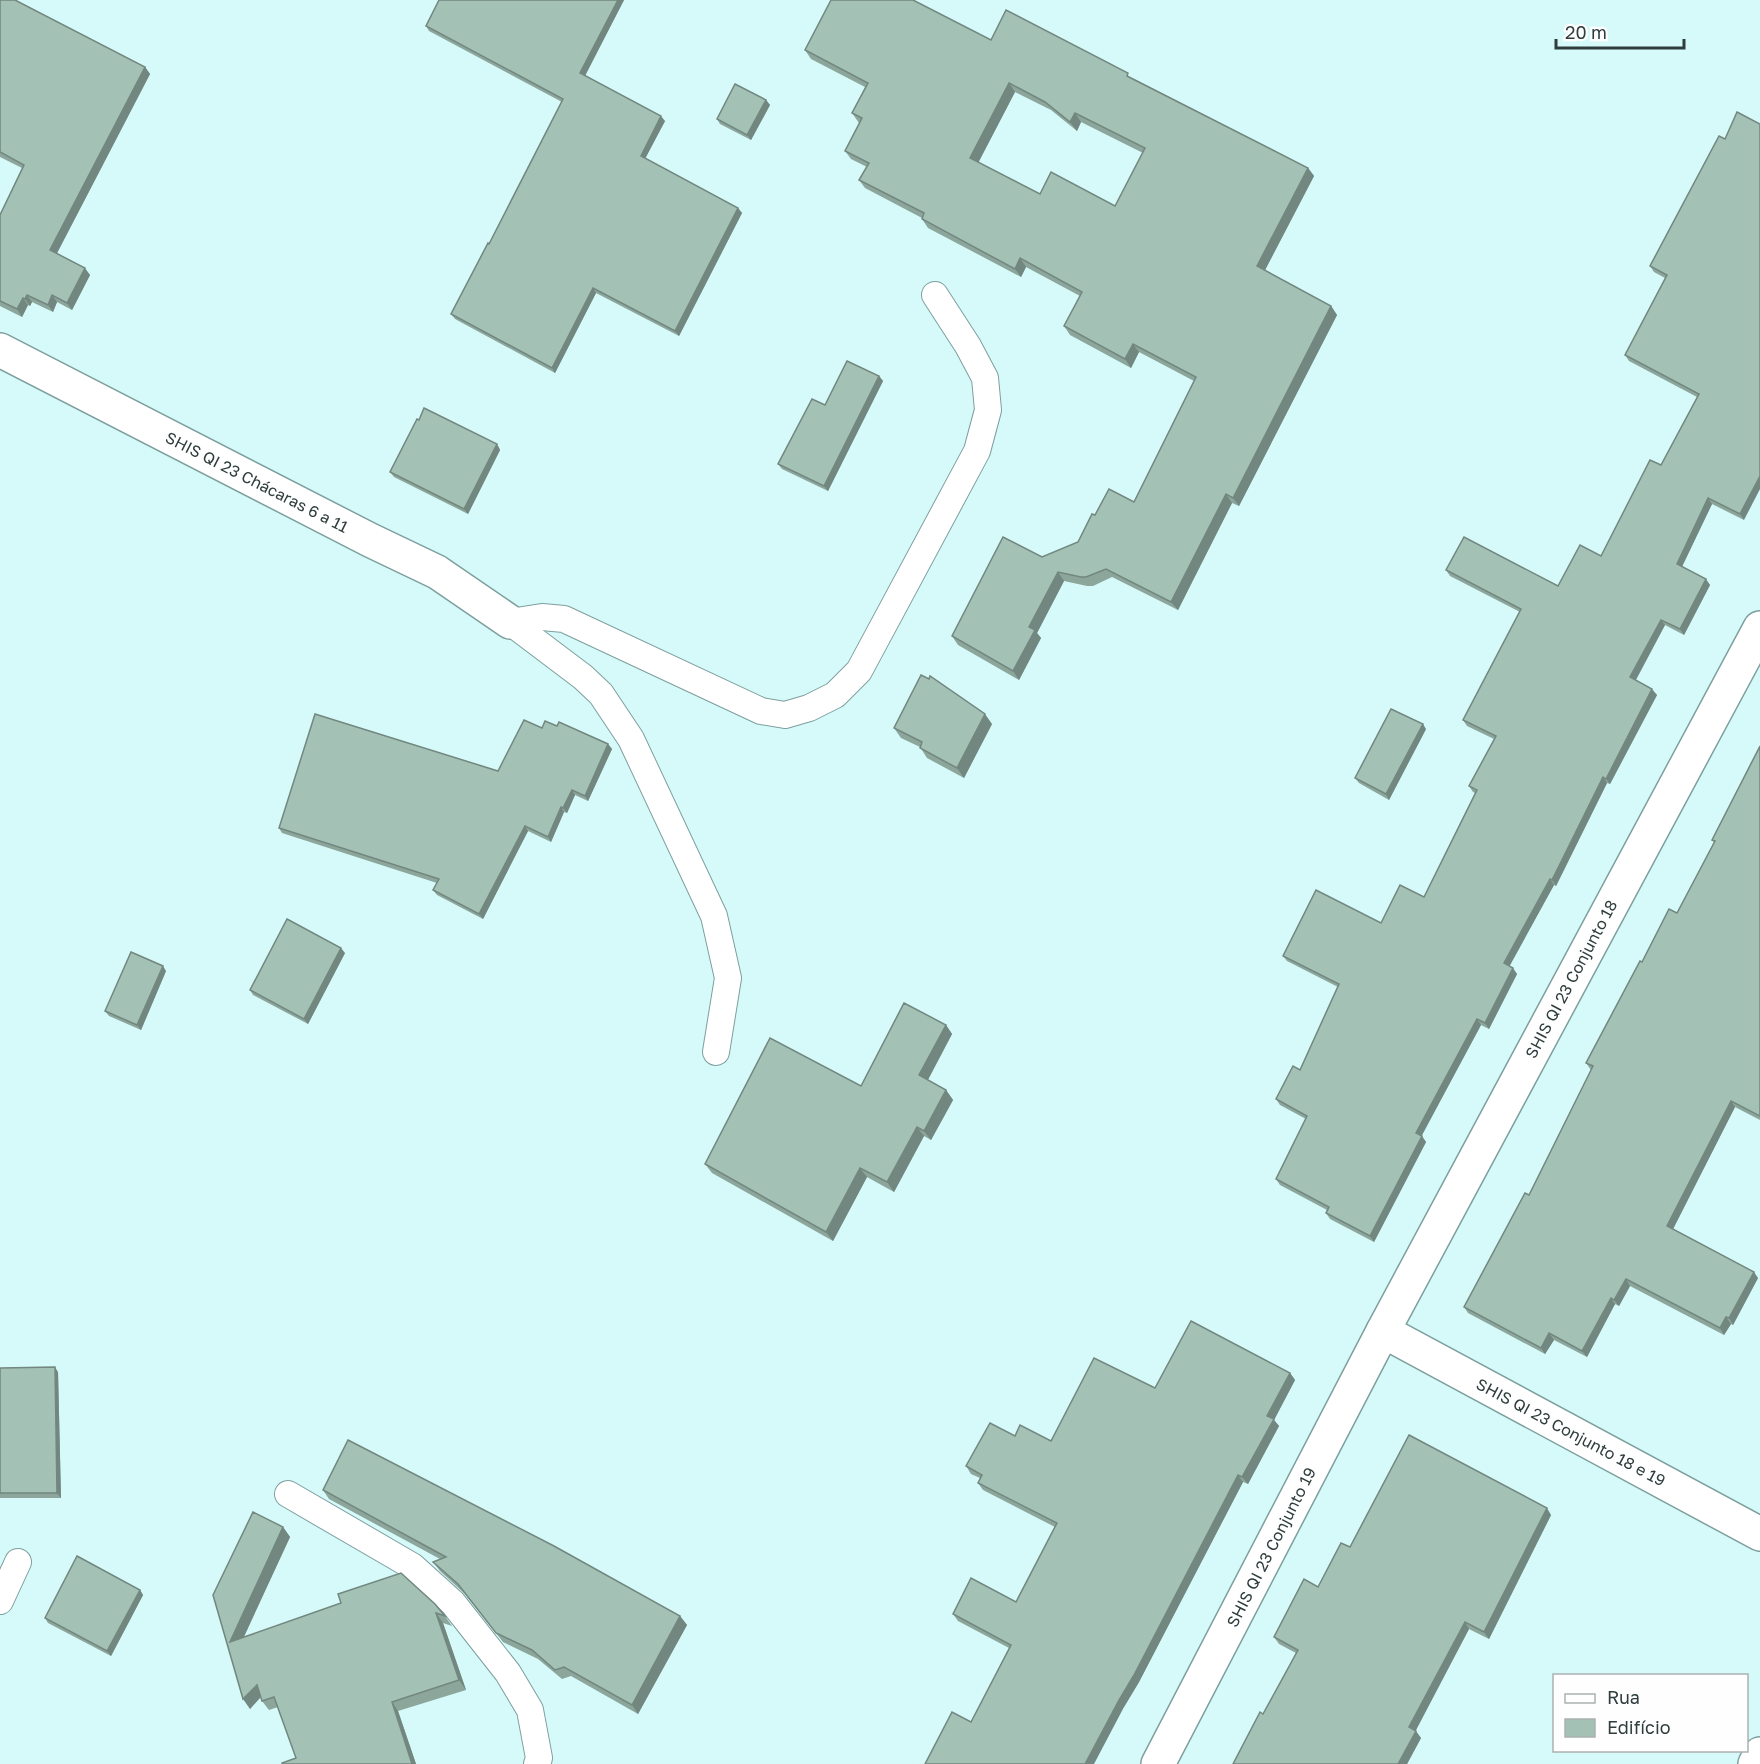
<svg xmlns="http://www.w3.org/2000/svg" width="1760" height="1764" viewBox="0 0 1760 1764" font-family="'Golos Text',sans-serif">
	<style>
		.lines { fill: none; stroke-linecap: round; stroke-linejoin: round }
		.service-casing { stroke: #7d9f9e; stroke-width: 28 }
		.minor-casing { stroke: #7d9f9e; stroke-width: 36 }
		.tertiary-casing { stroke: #7d9f9e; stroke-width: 36 }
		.service { stroke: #fff; stroke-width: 26 }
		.minor { stroke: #fff; stroke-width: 33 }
		.tertiary { stroke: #fff; stroke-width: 33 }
		.wall { fill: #8ca69c; fill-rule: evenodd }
		.shaded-wall { fill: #72877f }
		.building { fill: #a3c1b5; stroke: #72877f; stroke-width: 1.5; fill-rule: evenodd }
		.labels { text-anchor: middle; stroke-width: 4.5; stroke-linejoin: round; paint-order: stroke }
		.street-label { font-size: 16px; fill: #2f3d3d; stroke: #fefefe }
	</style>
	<rect width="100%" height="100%" fill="#d6faf9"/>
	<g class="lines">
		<defs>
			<g id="service">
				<polyline points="510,622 542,617 564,619 761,711 785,715 809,708 835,695 859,671 977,451 988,410 985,378 968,346 935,295"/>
				<polyline points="510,622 583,677 601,694 631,739 714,916 728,978 716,1052"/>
				<polyline points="288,1494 412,1566 453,1603 508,1673 530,1710 539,1758 537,1764"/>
				<polyline points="0,1601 18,1562"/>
			</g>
			<g id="minor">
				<polyline points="0,350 370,540 437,572 510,622"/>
				<polyline points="1383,1331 1760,1534"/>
				<polyline points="1158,1764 1383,1331 1760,628"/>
			</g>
			<polyline id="tertiary" points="1755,1764 1760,1754"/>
		</defs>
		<!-- service casing -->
		<use href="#service" class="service-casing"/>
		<!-- minor casing -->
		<use href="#minor" class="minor-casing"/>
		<!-- tertiary casing -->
		<use href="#tertiary" class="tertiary-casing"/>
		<!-- service -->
		<use href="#service" class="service"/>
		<!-- minor -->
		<use href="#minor" class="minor"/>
		<!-- tertiary -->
		<use href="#tertiary" class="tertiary"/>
	</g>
	<!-- wall -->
	<g class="wall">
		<polygon points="0,0 145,67 150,74 57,253 90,275 72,310 57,302 53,312 32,302 30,306 28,305 22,317 0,306 0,215 22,168 0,157"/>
		<polygon points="439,0 624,0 585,75 665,121 645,158 738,208 742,213 679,336 596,293 555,373 455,319 451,314 489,244 562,102 429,31 426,26"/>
		<path d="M991,40L1132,78L1308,168L1314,176L1265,270L1331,306L1337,315L1239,506L1232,503L1178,610L1112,577L1093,586H1087L1064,581L1037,633L1041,638L1019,680L958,645L952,636L1042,557L1078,542L1095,515L1134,502L1194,381L1139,352L1131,368L1070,335L1064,326L1080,296L1026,267L1021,277L928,228L922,219V218L865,188L859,180L867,167L851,159L845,151L859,123L852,113L865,87L811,59L805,50ZM1015,92L1051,110L1077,131L1081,122L1143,153L1115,206L1040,194L978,163Z"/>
		<polygon points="766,100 770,105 751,140 720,124 717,119"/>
		<polygon points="1719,136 1744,520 1712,504 1682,566 1710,585 1684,635 1665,625 1636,680 1657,695 1610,784 1607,783 1556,886 1554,885 1509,966 1517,974 1489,1029 1481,1025 1421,1136 1426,1142 1374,1242 1330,1219 1326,1213 1327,1210 1280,1185 1276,1179 1306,1119 1280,1105 1276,1099 1300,1070 1338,987 1287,961 1283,956 1381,923 1424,897 1475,793 1473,792 1469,786 1494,739 1467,726 1463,720 1520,612 1450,576 1446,570 1558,586 1601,556 1661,465 1697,397 1629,361 1625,355 1665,278 1654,272 1650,266"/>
		<polygon points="879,376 883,381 828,491 782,469 778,464 825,405"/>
		<polygon points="497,444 500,450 468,514 394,477 390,472"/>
		<polygon points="992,724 964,778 927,758 920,747 901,738 894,728"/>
		<polygon points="557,726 608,744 612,749 588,801 575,795 567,813 564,812 551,842 528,831 483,919 437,895 433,890 437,883 282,833 279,828 498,771 542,728"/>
		<polygon points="1426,729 1389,800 1359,783 1355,778"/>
		<polygon points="1760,746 1760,1120 1735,1107 1673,1229 1758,1278 1733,1325 1731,1324 1724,1335 1630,1286 1619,1306 1615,1304 1587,1357 1554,1340 1545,1354 1468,1313 1464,1307 1529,1195 1591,1070 1586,1063 1642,962 1677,913 1714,842 1712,840"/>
		<polygon points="345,953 308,1024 253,995 250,990"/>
		<polygon points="166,971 141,1030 109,1016 105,1011"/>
		<polygon points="946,1025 952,1034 928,1080 946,1090 953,1100 931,1140 924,1136 894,1192 867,1177 833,1241 712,1173 705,1164 861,1086"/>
		<polygon points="0,1368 58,1372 61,1498 0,1498"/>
		<polygon points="1290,1373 1295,1380 1274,1420 1279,1426 1248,1484 1243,1482 1139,1682 1124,1707 971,1722 1009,1648 958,1621 953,1614 1016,1602 1055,1527 983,1490 978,1483 980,1478 971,1474 966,1466 1015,1436 1051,1441 1155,1388"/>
		<polygon points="323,1490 680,1616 687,1625 638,1714 571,1676 562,1679 538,1659 503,1642 465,1594 440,1571 433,1562 440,1559 329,1499"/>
		<polygon points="1551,1515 1489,1639 1469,1629 1415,1731 1421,1738 1407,1764 1233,1764 1263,1714 1296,1653 1279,1644 1274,1637 1318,1587 1350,1547"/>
		<polygon points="283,1527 290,1537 243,1638 341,1603 401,1573 445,1616 452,1626 443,1623 466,1690 398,1711 416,1764 282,1764 296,1758 278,1707 269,1710 262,1701 261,1697 250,1709 213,1595"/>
		<polygon points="140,1590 143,1595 111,1656 48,1623 45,1618"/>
	</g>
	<!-- shaded-wall -->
	<g class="shaded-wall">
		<polygon points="618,0 624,0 584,78 580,73"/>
		<polygon points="145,67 150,74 55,257 50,250"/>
		<polygon points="1009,83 1015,92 976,167 970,158"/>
		<polygon points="766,100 770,105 751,140 747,135"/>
		<polygon points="1075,113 1081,122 1077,131 1070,122"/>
		<polygon points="661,116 665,121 644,161 641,156"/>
		<polygon points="1308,168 1314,176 1263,274 1257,266"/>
		<polygon points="738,208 742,213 679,336 675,331"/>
		<polygon points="1020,258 1026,267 1021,277 1015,269"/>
		<polygon points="85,268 90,275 72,310 67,303"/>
		<polygon points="593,288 596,293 555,373 552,368"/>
		<polygon points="27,295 32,302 30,306 25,299"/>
		<polygon points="52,295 57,302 53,312 48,305"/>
		<polygon points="23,298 28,305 22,317 17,309"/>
		<polygon points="1331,306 1337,315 1239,506 1233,498"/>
		<polygon points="1133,344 1139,352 1131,368 1125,359"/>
		<polygon points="879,376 883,381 828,491 824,486"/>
		<polygon points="497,444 500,450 468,514 464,509"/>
		<polygon points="1760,476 1760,489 1744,520 1740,514"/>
		<polygon points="1226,494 1232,503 1178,610 1171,602"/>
		<polygon points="1708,498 1712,504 1681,569 1677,564"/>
		<polygon points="1058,572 1064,581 1037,633 1041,638 1019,680 1013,671 1029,627"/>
		<polygon points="1706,579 1710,585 1684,635 1680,629"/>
		<polygon points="1661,620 1665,625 1634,683 1630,677"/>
		<polygon points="1652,689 1657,695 1610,784 1606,779"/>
		<polygon points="985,714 992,724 964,778 957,768"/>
		<polygon points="1423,724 1426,729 1389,800 1386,794"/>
		<polygon points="608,744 612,749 588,801 585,796"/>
		<polygon points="1603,777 1607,783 1556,886 1552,880"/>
		<polygon points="572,790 575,795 567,813 563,808"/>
		<polygon points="561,807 564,812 551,842 548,837"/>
		<polygon points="525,826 528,831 483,919 479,914"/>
		<polygon points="1550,879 1554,885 1508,969 1504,963"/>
		<polygon points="341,948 345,953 308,1024 304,1019"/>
		<polygon points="163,966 166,971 141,1030 137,1025"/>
		<polygon points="1513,968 1517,974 1489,1029 1485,1023"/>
		<polygon points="1477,1019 1481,1025 1420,1139 1416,1133"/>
		<polygon points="946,1025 952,1034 925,1085 919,1075"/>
		<polygon points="946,1090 953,1100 931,1140 924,1131"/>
		<polygon points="1731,1101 1735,1107 1671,1233 1667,1226"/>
		<polygon points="917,1127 924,1136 894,1192 887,1182"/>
		<polygon points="1422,1136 1426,1142 1374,1242 1370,1236"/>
		<polygon points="860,1168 867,1177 833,1241 826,1232"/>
		<polygon points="1754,1272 1758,1278 1733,1325 1729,1318"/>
		<polygon points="1626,1279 1630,1286 1619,1306 1614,1300"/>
		<polygon points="1611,1298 1615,1304 1587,1357 1582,1351"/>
		<polygon points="1726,1317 1731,1324 1724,1335 1720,1328"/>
		<polygon points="1549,1333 1554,1340 1545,1354 1541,1348"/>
		<polygon points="55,1367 58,1372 61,1498 57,1493"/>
		<polygon points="1290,1373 1295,1380 1274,1420 1279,1426 1248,1484 1242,1477 1267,1416"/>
		<polygon points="1238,1475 1243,1482 1139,1682 1124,1707 1094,1764 1085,1764"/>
		<polygon points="1547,1508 1551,1515 1489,1639 1484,1632"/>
		<polygon points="283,1527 290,1537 237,1652 230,1642"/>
		<polygon points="140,1590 143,1595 111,1656 107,1651"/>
		<polygon points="436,1613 443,1623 466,1690 459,1680"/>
		<polygon points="680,1616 687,1625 638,1714 632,1705"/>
		<polygon points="1465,1622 1469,1629 1414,1734 1409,1727"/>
		<polygon points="257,1685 263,1694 250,1709 243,1699"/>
		<polygon points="392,1702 398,1711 416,1764 412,1764"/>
		<polygon points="1416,1731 1421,1738 1407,1764 1398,1764"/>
	</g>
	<!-- building -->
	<g class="building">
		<polygon points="0,0 15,0 145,67 50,250 85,268 67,303 52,295 48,305 27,295 25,299 23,298 17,309 0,301 0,215 24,165 0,152"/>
		<polygon points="439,0 618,0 580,73 661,116 641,156 738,208 675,331 593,288 552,368 451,314 488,243 489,244 563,99 426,26"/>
		<path d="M831,0H913L991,40L1006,10L1128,73L1127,76L1308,168L1257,266L1331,306L1233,498L1226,494L1171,602L1106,569L1086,577H1081L1058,572L1029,627L1035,630L1013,671L952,636L1003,537L1042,557L1078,542L1092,514L1095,515L1109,489L1134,502L1196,377L1133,344L1125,359L1064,326L1082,292L1020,258L1015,269L922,219L924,213L859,180L869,163L845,151L862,118L852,113L868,83L805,50ZM1009,83L1045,102L1070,122L1075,113L1145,148L1115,206L1051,172L1040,194L970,158Z"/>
		<polygon points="735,84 766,100 747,135 717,119"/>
		<polygon points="1737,112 1760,124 1760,476 1740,514 1708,498 1677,564 1706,579 1680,629 1661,620 1630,677 1652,689 1606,779 1603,777 1552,880 1550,879 1504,963 1513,968 1485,1023 1477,1019 1416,1133 1422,1136 1370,1236 1326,1213 1329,1207 1276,1179 1307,1116 1276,1099 1293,1066 1300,1070 1339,984 1283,956 1316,890 1381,923 1400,885 1424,897 1477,790 1469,786 1496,736 1463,720 1521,609 1446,570 1464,537 1558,586 1580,545 1601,556 1650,460 1661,465 1699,394 1625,355 1667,275 1650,266 1719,136 1725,139"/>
		<polygon points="847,361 879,376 824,486 778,464 812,399 825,405"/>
		<polygon points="424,408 497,444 464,509 390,472 417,419 419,420"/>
		<polygon points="921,675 929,679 930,676 985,714 957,768 920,748 922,742 894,728"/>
		<polygon points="1391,709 1423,724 1386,794 1355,778"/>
		<polygon points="315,714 498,771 524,720 542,728 545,721 557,726 559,722 608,744 585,796 572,790 563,808 561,807 548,837 525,826 479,914 433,890 439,879 279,828"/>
		<polygon points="1760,746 1760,1116 1731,1101 1667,1226 1754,1272 1729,1318 1726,1317 1720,1328 1626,1279 1614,1300 1611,1298 1582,1351 1549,1333 1541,1348 1464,1307 1525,1193 1529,1195 1593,1066 1586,1063 1640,961 1642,962 1669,909 1677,913 1715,841 1712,840"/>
		<polygon points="287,919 341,948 304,1019 250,990"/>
		<polygon points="131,952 163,966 137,1025 105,1011"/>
		<polygon points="904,1003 946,1025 919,1075 946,1090 924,1131 917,1127 887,1182 860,1168 826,1232 705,1164 770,1038 861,1086"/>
		<polygon points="1191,1321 1290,1373 1267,1416 1274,1419 1242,1477 1238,1475 1134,1675 1119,1700 1085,1764 925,1764 952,1712 971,1722 1011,1645 953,1614 971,1578 1016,1602 1057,1523 978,1483 982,1475 966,1466 990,1423 1015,1436 1020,1425 1051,1441 1094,1358 1155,1388"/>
		<polygon points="55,1367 57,1493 0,1493 0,1368"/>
		<polygon points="1409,1435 1547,1508 1484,1632 1465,1622 1409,1727 1416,1731 1398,1764 1233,1764 1260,1712 1263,1714 1298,1650 1274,1637 1304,1579 1318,1587 1341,1543 1350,1547"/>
		<polygon points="348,1440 554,1546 680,1616 632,1705 564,1667 555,1670 532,1650 496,1633 458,1584 433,1562 446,1557 323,1490"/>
		<polygon points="253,1512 283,1527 230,1642 341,1603 338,1594 401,1573 435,1604 445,1616 436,1613 459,1680 392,1702 412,1764 282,1764 282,1763 296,1758 274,1697 262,1701 257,1685 243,1699 213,1595"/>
		<polygon points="77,1556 140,1590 107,1651 45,1618"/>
	</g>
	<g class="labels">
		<!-- street labels -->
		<g class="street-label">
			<text transform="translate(257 482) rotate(27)" y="6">SHIS QI 23 Chácaras 6 a 11</text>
			<text transform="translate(1571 979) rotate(-62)" y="6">SHIS QI 23 Conjunto 18</text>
			<text transform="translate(1571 1432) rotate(28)" y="6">SHIS QI 23 Conjunto 18 e 19</text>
			<text transform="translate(1271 1547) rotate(-63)" y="6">SHIS QI 23 Conjunto 19</text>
		</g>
	</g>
	<!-- legend -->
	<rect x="1553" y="1674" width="195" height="78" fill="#fefefe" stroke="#abb1b1" stroke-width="1.5"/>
	<rect x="1565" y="1694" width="30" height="9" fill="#ffffff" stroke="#abb1b1" stroke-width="1.5"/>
	<text x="1607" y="1704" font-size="18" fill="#2f3d3d">Rua</text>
	<rect x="1565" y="1719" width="30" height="18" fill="#a3c1b5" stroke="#abb1b1" stroke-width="1.5"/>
	<text x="1607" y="1734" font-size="18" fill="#2f3d3d">Edifício</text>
	<!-- scale -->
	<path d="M1556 39v9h128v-9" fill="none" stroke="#2f3d3d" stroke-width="3"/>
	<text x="1565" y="39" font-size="18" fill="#2f3d3d" stroke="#fefefe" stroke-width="4.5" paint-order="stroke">20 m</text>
</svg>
